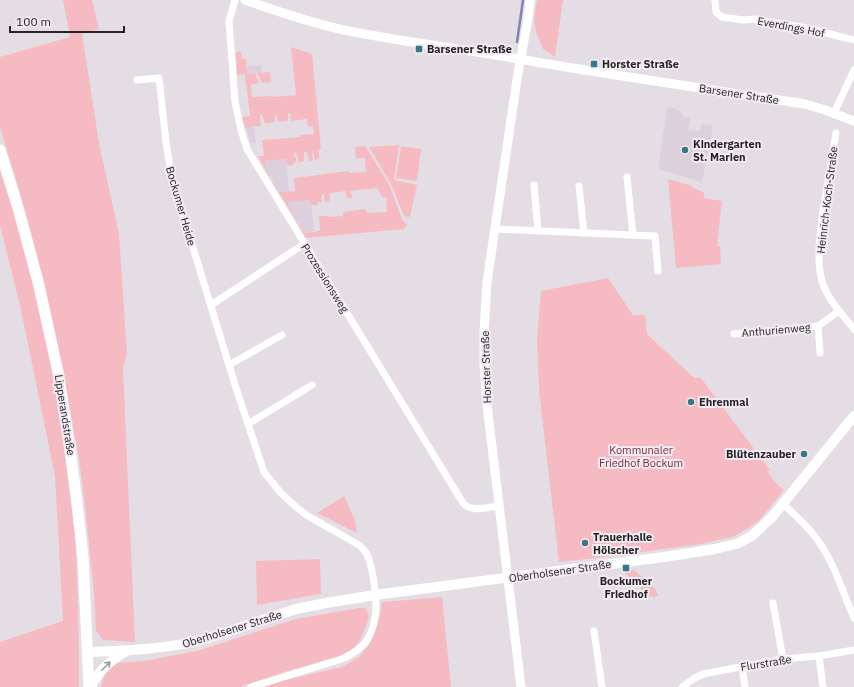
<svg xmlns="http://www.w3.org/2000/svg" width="854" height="687" viewBox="0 0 854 687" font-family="'IBM Plex Sans',sans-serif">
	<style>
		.built { fill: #dcd0dc }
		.green { fill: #f6bbc2 }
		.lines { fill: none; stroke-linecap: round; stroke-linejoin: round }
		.stream { stroke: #8184b5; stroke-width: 2.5 }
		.minor { stroke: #fff; stroke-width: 7 }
		.tertiary { stroke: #fff; stroke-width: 9 }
		.secondary { stroke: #fff; stroke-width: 10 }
		.primary { stroke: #fff; stroke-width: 11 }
		.oneway { stroke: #9d9c9d }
		.poi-dot { fill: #357989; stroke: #f2ebf2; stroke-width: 1.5 }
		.labels { text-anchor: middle; stroke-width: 4; stroke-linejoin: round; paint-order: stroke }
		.street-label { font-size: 11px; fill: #262326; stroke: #f2ebf2 }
		.poi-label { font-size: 11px; font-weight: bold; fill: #262326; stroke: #f2ebf2; text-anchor: start }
		.park-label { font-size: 11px; fill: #762c3b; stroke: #f2ebf2 }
	</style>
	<rect width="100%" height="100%" fill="#e4dee4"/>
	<!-- built -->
	<g class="built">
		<polygon points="261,65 261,73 247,74 247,66"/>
		<polygon points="667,107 678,109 684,117 690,118 688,130 700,131 701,124 713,126 702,183 688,178 658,169"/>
		<polygon points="254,126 256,143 251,143 245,127"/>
		<polygon points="286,159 289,191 280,192 266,169 265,161"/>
		<polygon points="311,200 314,231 305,233 298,221 296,221 294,217 295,217 288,205 288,202"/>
	</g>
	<!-- green -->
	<g class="green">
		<polygon points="63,0 92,0 99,29 82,34 99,143 119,234 127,354 123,368 135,642 103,640 96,631 94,593 85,506 79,459 63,371 45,285 25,210 0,127 0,57 70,37"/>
		<polygon points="537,0 563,0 555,57 543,49 536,32 534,19"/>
		<polygon points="291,47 312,54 321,149 318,150 319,159 316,159 316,160 315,160 313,151 312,151 313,161 309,161 307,152 304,152 304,161 299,162 296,153 294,153 297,162 293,163 293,165 287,166 286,159 265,161 266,169 270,175 269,176 258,156 264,156 262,140 300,137 300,135 314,134 313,126 308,126 307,119 291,121 290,113 288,113 288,121 278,122 276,114 275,114 275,122 265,123 262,115 260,115 261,126 245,127 242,117 250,116 245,74 237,75 236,52 241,51 242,59 246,59 247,74 255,73 259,83 251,84 252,97 272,96 273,97 296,95"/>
		<polygon points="270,72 271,82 262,83 257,73"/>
		<polygon points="399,145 394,180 417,185 410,217 404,216 391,184 369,147"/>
		<polygon points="365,146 389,184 402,219 407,225 404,229 306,238 296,221 297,221 305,233 320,231 319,216 327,216 328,217 343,216 343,212 366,209 367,213 387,212 386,197 382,197 377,188 350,191 353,198 347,198 345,191 330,193 330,201 325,202 324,194 322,194 322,202 318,202 318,205 311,205 310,200 288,202 288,205 295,217 294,217 272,181 273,181 280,192 295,191 294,178 349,171 349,173 366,172 365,158 356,158 355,147"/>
		<polygon points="401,146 421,149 417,181 396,178"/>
		<path d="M0,170C34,269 56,374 68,479C70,498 73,517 75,536C78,586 79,637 79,687H0V642L63,621L55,476L21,310L0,225Z"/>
		<polygon points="668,179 689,185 704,193 704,198 722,201 717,246 720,246 721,264 676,268"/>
		<polygon points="608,278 633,315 645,315 647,334 692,376 695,378 701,378 770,470 767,471 777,484 784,490 759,521 735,536 701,544 597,558 559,562 539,391 537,338 541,291"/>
		<polygon points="344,496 355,520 357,533 317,513"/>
		<polygon points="320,559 321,594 257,605 256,561"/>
		<polygon points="634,570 655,589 658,595 656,597 649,596 623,571"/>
		<polygon points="442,597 451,687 264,687 276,682 342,667 360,656 369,645 380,615 382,602"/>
		<polygon points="359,608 366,608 369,617 365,629 360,640 352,651 339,656 284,672 240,687 101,687 102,682 105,674 109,668 116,663 144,661 197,651 296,619"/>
	</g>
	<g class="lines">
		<!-- stream -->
		<polyline class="stream" points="517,42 523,0"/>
		<!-- minor -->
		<g class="minor">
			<path d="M235,0L229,21L235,102L241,130L247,149L253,159L463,503C472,513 487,507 499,506"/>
			<polyline points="715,0 716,12 722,17 743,20 756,19 775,23 807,28 854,40"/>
			<path d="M137,80L159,78L166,143L172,179L236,388L264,472L280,492L296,507L308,516L359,545C362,548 365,551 367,554C373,567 378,604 375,618C374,626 370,637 365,643C359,650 350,655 342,659L251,687"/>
			<polyline points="834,113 854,70"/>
			<path d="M836,133C832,159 827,185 823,211C820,233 816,260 822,281C827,299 842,314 854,329"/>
			<polyline points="627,177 633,235"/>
			<polyline points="534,185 538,231"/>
			<polyline points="579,186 584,233"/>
			<polyline points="494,229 655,236 658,271"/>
			<polyline points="211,305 304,244"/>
			<polyline points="818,326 820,353"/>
			<polyline points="734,334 818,326 839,311"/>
			<polyline points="229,365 282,335"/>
			<polyline points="248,424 312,385"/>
			<path d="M783,504C796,516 809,527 819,542C835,565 843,593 854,618"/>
			<polyline points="773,603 783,659"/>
			<polyline points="594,631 602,687"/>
			<polyline points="819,656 823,687"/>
			<polyline points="742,666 745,687"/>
			<polyline points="682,687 693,679 703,674 783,659 819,656 854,650"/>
		</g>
		<!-- tertiary -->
		<g class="tertiary">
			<path d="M245,0C279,12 314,24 349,31C403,42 458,48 513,58C610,75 708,89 805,104L825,110L854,121"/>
			<polyline points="521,687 487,405 484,363 484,332 487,282 518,73 528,19 530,0"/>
		</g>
		<!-- secondary -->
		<g class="secondary">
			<path d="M87,652C126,651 164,649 202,640L296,609L326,603L375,595L664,557L715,549L739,543L753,535L772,517L854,416"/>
			<path d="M91,687C98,671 111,660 125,652"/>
		</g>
		<!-- primary -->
		<polyline class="primary" points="0,150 18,208 38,282 58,372 71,457 77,503 83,557 89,687"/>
	</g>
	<!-- one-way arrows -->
	<defs><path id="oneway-shaft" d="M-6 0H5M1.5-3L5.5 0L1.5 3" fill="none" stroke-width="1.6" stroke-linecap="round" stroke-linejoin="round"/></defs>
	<use class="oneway" href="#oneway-shaft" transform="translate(106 666) rotate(-45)"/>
	<!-- markers -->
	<g class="poi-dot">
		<rect x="415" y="45" width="8" height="8" rx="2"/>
		<rect x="590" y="60" width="8" height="8" rx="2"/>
		<circle cx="685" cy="150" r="4"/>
		<circle cx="691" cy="402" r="4"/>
		<circle cx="804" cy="454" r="4"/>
		<circle cx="585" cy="543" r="4"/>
		<rect x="622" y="564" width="8" height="8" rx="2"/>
	</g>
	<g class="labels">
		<!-- street labels -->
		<g class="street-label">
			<text transform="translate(791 27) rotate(11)" y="4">Everdings Hof</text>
			<text transform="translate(739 94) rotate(9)" y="4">Barsener Straße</text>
			<text transform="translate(827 200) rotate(-83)" y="4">Heinrich-Koch-Straße</text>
			<text transform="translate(181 206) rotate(74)" y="4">Bockumer Heide</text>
			<text transform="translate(325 278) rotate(58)" y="4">Prozessionsweg</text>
			<text transform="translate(776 330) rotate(-5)" y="4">Anthurienweg</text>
			<text transform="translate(486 367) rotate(-92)" y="4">Horster Straße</text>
			<text transform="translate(65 415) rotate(81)" y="4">Lipperandstraße</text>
			<text transform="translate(560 571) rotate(-8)" y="4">Oberholsener Straße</text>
			<text transform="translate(232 629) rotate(-17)" y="4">Oberholsener Straße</text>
			<text transform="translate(766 663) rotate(-9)" y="4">Flurstraße</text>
		</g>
		<!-- poi labels -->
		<g class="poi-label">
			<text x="427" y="53">Barsener Straße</text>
			<text x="602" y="68">Horster Straße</text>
			<text x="693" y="148">Kindergarten<tspan x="693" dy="13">St. Marien</tspan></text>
			<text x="699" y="406">Ehrenmal</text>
			<text x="796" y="458" text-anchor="end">Blütenzauber</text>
			<text x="593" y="541">Trauerhalle<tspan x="593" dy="13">Hölscher</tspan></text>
			<text x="626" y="585" text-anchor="middle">Bockumer<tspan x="626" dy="13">Friedhof</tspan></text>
		</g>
		<!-- park labels -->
		<g class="park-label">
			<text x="641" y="454">Kommunaler<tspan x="641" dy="13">Friedhof Bockum</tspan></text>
		</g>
	</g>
	<!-- scale -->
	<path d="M10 26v6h114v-6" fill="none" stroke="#262326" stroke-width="2"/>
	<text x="16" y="26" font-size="12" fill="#262326" stroke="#f2ebf2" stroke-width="3" paint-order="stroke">100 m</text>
</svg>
